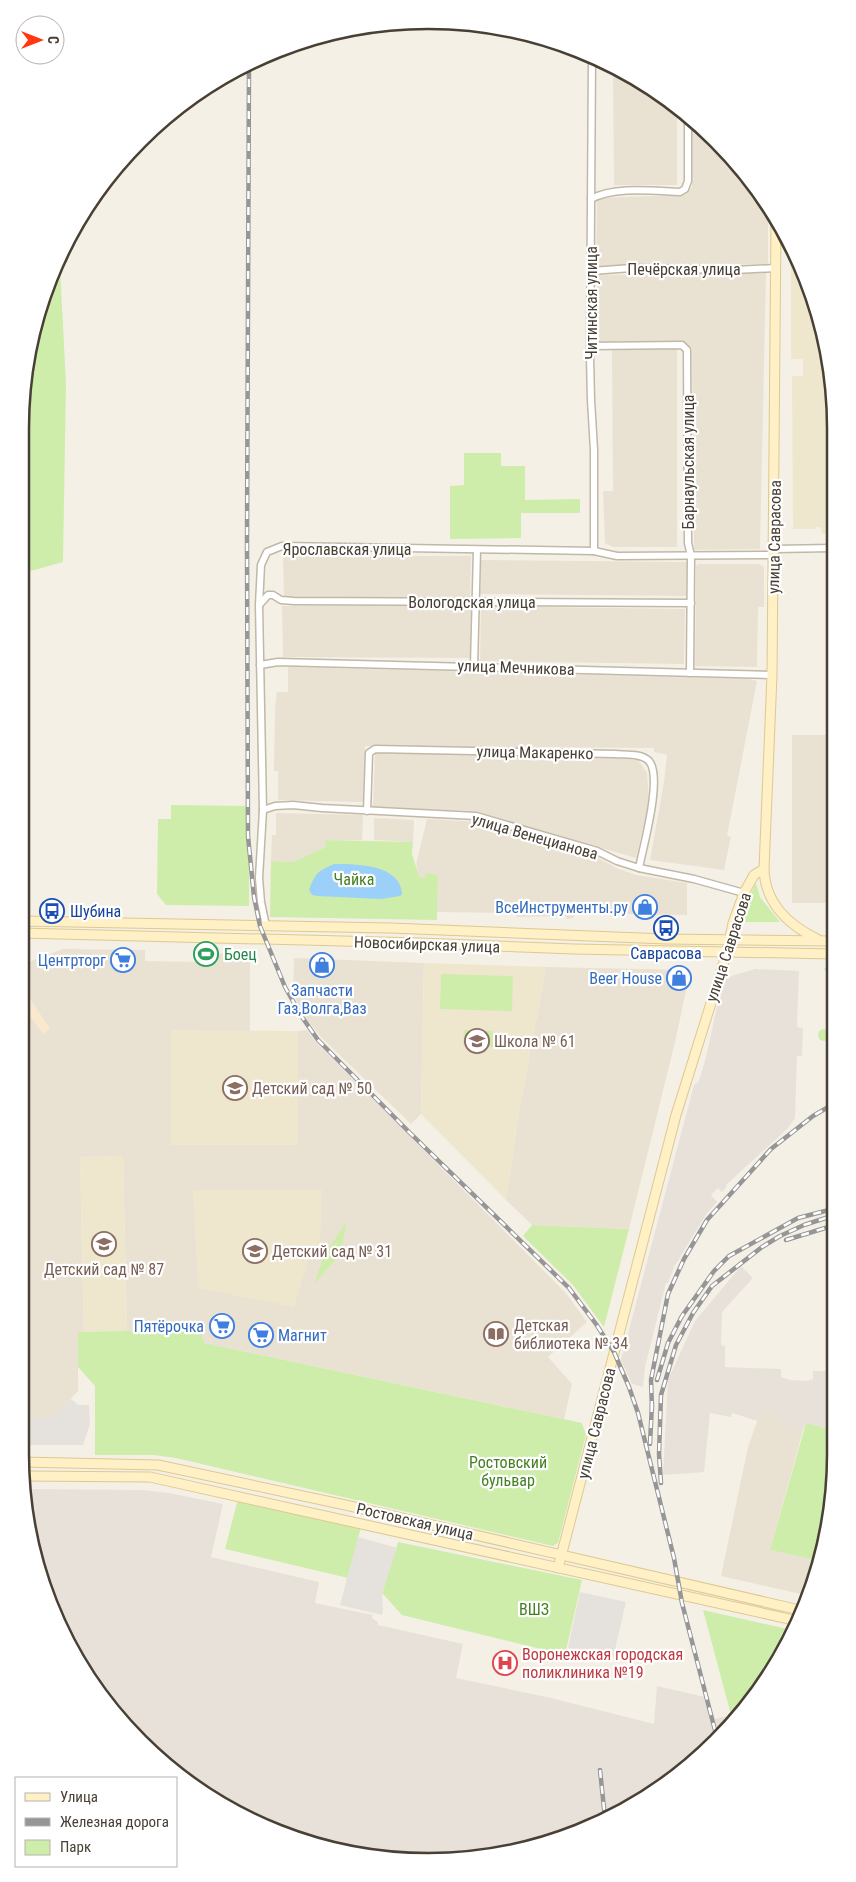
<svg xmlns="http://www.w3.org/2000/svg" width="856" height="1882" viewBox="0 0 856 1882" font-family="'Roboto Condensed',sans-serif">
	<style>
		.residential { fill: #e9e2d3 }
		.commercial { fill: #f9e7ce }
		.industrial { fill: #e7e1da }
		.education { fill: #efe6ce }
		.green { fill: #ceedaa }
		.parking { fill: #e5e2de }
		.water { fill: #9bd1f8 }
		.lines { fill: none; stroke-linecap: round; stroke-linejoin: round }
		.street-casing { stroke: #c1b8a7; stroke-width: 9 }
		.secondary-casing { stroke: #ddc992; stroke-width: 11 }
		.street { stroke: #fff; stroke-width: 6 }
		.secondary { stroke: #fff1c5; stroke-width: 9 }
		.rail-casing { stroke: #969696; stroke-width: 4.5 }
		.rail { stroke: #fff; stroke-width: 2.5; stroke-dasharray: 8; stroke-linecap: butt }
		.labels { text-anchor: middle; stroke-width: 4.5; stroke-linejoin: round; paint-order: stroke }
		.street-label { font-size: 16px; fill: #484034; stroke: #fff }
		.park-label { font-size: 16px; fill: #448021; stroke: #fff }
		.shop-label { font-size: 16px; fill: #366cbe; stroke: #fff; text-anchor: end }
		.transit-label { font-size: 16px; fill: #164399; stroke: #fff; text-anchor: start }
		.leisure-label { font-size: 16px; fill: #27864d; stroke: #fff; text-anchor: start }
		.education-label { font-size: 16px; fill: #785e54; stroke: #fff; text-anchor: start }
		.health-label { font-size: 16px; fill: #be3a42; stroke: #fff; text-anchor: start }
		.rim { fill: none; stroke: #484034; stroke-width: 2.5 }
	</style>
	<rect width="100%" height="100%" fill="#f5f0e6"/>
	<!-- residential -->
	<g class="residential">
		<polygon points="613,68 677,105 677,185 614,185"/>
		<polygon points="691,119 752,179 768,207 768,264 596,267 597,198 685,195 692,187"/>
		<polygon points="766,273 760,549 694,550 692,348 681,341 597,342 597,275"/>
		<polygon points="677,349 677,547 613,547 605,543 603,491 613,491 612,350"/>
		<polygon points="283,556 471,556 470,597 284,597"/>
		<polygon points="481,560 687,562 686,596 480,594"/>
		<polygon points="698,564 759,564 764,567 764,607 758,607 757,667 695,666 696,566"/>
		<polygon points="282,606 471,606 470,658 283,657"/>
		<polygon points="481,606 685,609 684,664 480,661"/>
		<polygon points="288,667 750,679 757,681 727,836 731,837 724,870 650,860 664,782 667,755 654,752 654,748 365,746 364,802 278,800 278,771 274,771 275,707 277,692 288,692"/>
		<rect x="792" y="735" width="42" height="168"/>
		<polygon points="375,752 613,758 638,760 647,773 649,802 636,858 473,811 373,807"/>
		<polygon points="276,813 363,815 362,840 326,840 325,847 293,862 271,861 272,835 276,835"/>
		<polygon points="374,818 414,820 413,842 374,840"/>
		<polygon points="427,819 484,822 593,855 616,868 636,875 687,883 687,915 578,913 572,918 567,919 566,916 516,917 516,913 437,912 438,876 424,878 419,876 416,864"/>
		<polygon points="63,949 145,950 145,961 203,962 203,953 250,954 250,1031 171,1031 298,1145 298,1031 307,1030 316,1042 565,1292 587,1322 548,1357 572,1384 564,1419 204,1343 201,1332 127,1331 123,1156 80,1157 84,1332 78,1332 78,1391 53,1418 20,1418 20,1002 44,1034 32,1002 20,981 20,965"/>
		<polygon points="294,958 424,963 421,1114 411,1124 321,1037 304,1016 293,994"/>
		<polygon points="546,967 687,970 686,991 676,1038 629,1229 532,1225 506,1200 518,1118"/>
		<polygon points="761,1410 781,1417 780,1421 803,1430 770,1550 820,1561 809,1596 721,1576 748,1447"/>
	</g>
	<!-- commercial -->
	<polygon class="commercial" points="20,981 32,1002 50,1028 44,1035 20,1002"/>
	<!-- industrial -->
	<g class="industrial">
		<polygon points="755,969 799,971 797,1027 803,1028 802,1056 797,1056 795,1118 787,1129 726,1185 727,1186 722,1192 718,1188 711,1195 717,1202 707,1213 674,1267 668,1283 666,1283 645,1367 643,1387 632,1384 621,1360 694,1085 699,1081 707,1053 722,983 725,978"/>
		<polygon points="741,1266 753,1278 722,1312 721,1345 725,1346 725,1367 781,1369 781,1377 790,1380 807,1381 813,1379 813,1371 836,1371 836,1431 806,1423 803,1430 779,1421 780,1417 761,1410 758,1421 732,1413 731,1417 710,1413 704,1472 663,1475 668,1380 695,1321"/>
		<polygon points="26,1489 142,1490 169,1493 223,1504 211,1557 319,1582 315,1603 373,1615 372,1618 378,1622 378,1625 463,1644 456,1678 551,1698 654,1724 657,1686 705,1697 711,1720 731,1715 733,1724 632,1807 507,1854 428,1862 349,1854 224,1807 121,1723 75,1658 42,1585"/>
	</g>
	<!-- education -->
	<g class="education">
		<polygon points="791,248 805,272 832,374 833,534 822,534 821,527 815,527 815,529 793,529 792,376 803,376 803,359 791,359"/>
		<polygon points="424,963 546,967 518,1118 506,1200 421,1114"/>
		<polygon points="171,1030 298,1031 298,1145 171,1145"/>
		<polygon points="123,1156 127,1331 84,1332 80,1157"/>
		<polygon points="193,1190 322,1190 320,1241 308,1261 294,1307 198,1288"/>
	</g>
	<!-- green -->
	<g class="green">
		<polygon points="71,234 70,237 74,240 67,263 59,257"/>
		<polygon points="56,263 60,267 66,384 63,562 20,574 20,428 28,348 51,272"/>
		<polygon points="464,453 501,453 501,466 525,466 525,500 580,499 580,513 521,513 521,538 450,539 450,486 464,485"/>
		<polygon points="171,805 249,806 249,906 166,905 157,894 158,819 171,819"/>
		<polygon points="326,840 413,842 412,854 419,876 424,878 427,873 438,875 437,920 270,917 271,861 293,862 325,847"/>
		<polygon points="756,883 760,897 780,922 741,922 740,916"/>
		<polygon points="824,968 834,968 834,982 828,978"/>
		<polygon points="441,974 513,976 512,1011 440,1009"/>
		<circle cx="824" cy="1035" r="6"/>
		<polygon points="464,1030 493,1031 493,1047 463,1045"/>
		<polygon points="347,1221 340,1254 325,1254"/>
		<polygon points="532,1225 629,1229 604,1327 573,1285 523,1236"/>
		<polygon points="324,1256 339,1256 314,1284"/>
		<polygon points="127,1331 201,1332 204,1343 582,1423 586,1435 558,1543 553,1546 176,1458 153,1455 95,1455 95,1386 78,1367 78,1332"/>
		<path d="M806,1423L836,1431C836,1475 832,1520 820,1561L770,1550Z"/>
		<polygon points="238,1499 361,1527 348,1578 225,1549"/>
		<polygon points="398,1542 582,1580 565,1655 402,1615 382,1593"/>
		<polygon points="703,1610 792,1630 733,1724 731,1715"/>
	</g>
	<!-- parking -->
	<g class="parking">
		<polygon points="71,1399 78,1405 89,1405 90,1424 83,1445 20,1445 20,1418 53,1417"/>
		<polygon points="358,1537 397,1548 382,1593 383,1609 382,1615 340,1605"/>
		<polygon points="580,1592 626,1602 613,1658 568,1648"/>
	</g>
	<!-- water -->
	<path class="water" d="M334,864C356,864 400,864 402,894L400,896L381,899L317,896L312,895L309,890C315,873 318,871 334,864Z"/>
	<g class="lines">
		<defs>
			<g id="street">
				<polyline points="592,56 590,357 591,400 594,450 594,551"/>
				<path d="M591,199C615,186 653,191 680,192L685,189L688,181V116"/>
				<polyline points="591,271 632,268 734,270 776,268"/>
				<polyline points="591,346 682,345 687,350 688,543 691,556 690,673"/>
				<polyline points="774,549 833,548"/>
				<polyline points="260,604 268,595 273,595 281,600 294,601 691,603"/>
				<polyline points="260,665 278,662 772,675"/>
				<polyline points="474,666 477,550"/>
				<polyline points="263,810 275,806 293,805 322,808 476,816 597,851 617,861 639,868 694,879 744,893"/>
				<path d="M367,811L369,753L375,749L615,754C626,755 641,753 649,761C663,777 643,847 639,868"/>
				<polyline points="266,926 261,902 259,878 263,810 259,605 261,565 267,552 282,546 594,551 617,556 774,555"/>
			</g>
			<g id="secondary">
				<path d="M764,869C765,903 787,924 817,939"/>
				<polyline points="20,921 391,928 666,939 834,941"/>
				<polyline points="20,933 421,943 574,949 834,954"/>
				<polyline points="21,1462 158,1465 350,1506 804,1611"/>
				<polyline points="24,1476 150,1477 798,1621"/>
				<polyline points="558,1568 676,1115 727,952 733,923 744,893 754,875 764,869 772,675 776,223"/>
			</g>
		</defs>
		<!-- street casing -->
		<use href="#street" class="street-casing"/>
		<!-- secondary casing -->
		<use href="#secondary" class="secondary-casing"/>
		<!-- street -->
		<use href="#street" class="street"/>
		<!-- secondary -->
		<use href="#secondary" class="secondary"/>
		<defs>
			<g id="rail">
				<polyline points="249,63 247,541 248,836 254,897 260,926 285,987 302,1017 318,1040 409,1132 569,1288 596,1324 614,1352 629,1387 638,1413 674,1558 682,1603 717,1738"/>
				<polyline points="786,1240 835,1225"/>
				<polyline points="657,1380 668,1343 682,1316 714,1271 729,1256 798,1218 833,1209"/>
				<polyline points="652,1409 651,1380 668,1294 684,1259 707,1220 771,1149 813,1116 835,1103"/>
				<polyline points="650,1444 652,1404"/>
				<polyline points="661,1483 659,1454 661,1395 676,1345 693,1313 712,1286 762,1247 780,1236 804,1225 835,1215"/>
				<polyline points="600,1770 605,1818"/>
			</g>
		</defs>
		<!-- rail casing -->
		<use href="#rail" class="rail-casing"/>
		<!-- rail -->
		<use href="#rail" class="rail"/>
	</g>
	<!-- icons -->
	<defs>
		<symbol id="shop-ring" viewBox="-11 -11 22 22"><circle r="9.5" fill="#fff" stroke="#3f7fe0" stroke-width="1.5"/><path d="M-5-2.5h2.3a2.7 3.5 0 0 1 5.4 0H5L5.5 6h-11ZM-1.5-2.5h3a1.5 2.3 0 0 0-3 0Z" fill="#3f7fe0"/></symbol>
		<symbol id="bus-ring" viewBox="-11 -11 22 22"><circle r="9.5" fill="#fff" stroke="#1a4fb4" stroke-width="1.5"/><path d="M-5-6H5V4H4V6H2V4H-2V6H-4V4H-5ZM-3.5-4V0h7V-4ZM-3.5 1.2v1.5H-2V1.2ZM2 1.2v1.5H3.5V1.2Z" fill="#1a4fb4"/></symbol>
		<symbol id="stadium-ring" viewBox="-11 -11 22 22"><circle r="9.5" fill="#fff" stroke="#2e9e5b" stroke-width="1.5"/><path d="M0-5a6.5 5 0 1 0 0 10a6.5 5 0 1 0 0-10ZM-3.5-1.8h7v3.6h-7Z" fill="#2e9e5b"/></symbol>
		<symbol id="supermarket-ring" viewBox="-11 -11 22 22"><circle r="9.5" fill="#fff" stroke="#3f7fe0" stroke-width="1.5"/><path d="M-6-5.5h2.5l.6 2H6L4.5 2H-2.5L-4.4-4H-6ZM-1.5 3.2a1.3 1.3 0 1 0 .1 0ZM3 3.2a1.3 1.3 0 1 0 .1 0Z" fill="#3f7fe0"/></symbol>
		<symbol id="school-ring" viewBox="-11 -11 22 22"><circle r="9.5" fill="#fff" stroke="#8d6e63" stroke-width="1.5"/><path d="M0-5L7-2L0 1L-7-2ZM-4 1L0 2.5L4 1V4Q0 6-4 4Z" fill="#8d6e63"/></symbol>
		<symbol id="library-ring" viewBox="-11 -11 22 22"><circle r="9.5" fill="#fff" stroke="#8d6e63" stroke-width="1.5"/><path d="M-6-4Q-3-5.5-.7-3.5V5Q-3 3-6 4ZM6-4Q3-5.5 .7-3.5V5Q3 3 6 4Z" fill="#8d6e63"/></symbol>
		<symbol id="hospital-ring" viewBox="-11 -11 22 22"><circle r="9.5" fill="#fff" stroke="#e0444e" stroke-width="1.5"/><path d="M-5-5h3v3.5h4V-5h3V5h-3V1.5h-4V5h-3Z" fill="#e0444e"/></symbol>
	</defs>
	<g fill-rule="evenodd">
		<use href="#shop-ring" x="631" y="893" width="28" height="28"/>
		<use href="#bus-ring" x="38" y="897" width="28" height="28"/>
		<use href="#bus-ring" x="652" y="914" width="28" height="28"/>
		<use href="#stadium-ring" x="192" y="940" width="28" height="28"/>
		<use href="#supermarket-ring" x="109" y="946" width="28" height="28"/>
		<use href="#shop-ring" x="308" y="951" width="28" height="28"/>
		<use href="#shop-ring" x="665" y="964" width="28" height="28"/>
		<use href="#school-ring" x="463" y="1027" width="28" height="28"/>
		<use href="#school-ring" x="221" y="1074" width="28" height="28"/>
		<use href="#school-ring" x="90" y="1230" width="28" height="28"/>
		<use href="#school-ring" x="241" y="1237" width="28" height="28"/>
		<use href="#supermarket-ring" x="208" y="1312" width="28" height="28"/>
		<use href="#library-ring" x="482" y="1320" width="28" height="28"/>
		<use href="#supermarket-ring" x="247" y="1321" width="28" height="28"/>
		<use href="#hospital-ring" x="491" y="1649" width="28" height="28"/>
	</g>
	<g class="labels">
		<!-- street labels -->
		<g class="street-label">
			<text x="684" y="275">Печёрская улица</text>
			<text transform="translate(591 303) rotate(-90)" y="6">Читинская улица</text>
			<text transform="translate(688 462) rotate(-90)" y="6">Барнаульская улица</text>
			<text transform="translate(774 537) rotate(-89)" y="6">улица Саврасова</text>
			<text x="347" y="555">Ярославская улица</text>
			<text x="472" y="608">Вологодская улица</text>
			<text transform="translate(516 667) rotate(2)" y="6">улица Мечникова</text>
			<text transform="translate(535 752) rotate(1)" y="6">улица Макаренко</text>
			<text transform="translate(535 836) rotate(16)" y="6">улица Венецианова</text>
			<text transform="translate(427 944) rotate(2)" y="6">Новосибирская улица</text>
			<text transform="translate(728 947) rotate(-72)" y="6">улица Саврасова</text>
			<text transform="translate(596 1423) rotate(-76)" y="6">улица Саврасова</text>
			<text transform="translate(415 1521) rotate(13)" y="6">Ростовская улица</text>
		</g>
		<!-- park labels -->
		<g class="park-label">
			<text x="354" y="885">Чайка</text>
			<text x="508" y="1468">Ростовский<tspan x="508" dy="18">бульвар</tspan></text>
			<text x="534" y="1615">ВШЗ</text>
		</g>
		<!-- shop labels -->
		<g class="shop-label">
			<text x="628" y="913">ВсеИнструменты.ру</text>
			<text x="106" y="966">Центрторг</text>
			<text x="662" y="984">Beer House</text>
			<text x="322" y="996" text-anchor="middle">Запчасти<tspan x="322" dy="18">Газ,Волга,Ваз</tspan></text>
			<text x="204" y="1332">Пятёрочка</text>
			<text x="278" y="1341" text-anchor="start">Магнит</text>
		</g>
		<!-- transit labels -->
		<g class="transit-label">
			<text x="70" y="917">Шубина</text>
			<text x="666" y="959" text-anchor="middle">Саврасова</text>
		</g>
		<!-- leisure labels -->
		<g class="leisure-label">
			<text x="224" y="960">Боец</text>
		</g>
		<!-- education labels -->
		<g class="education-label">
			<text x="494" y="1047">Школа № 61</text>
			<text x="252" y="1094">Детский сад № 50</text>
			<text x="272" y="1257">Детский сад № 31</text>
			<text x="104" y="1275" text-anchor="middle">Детский сад № 87</text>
			<text x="514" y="1331">Детская<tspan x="514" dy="18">библиотека № 34</tspan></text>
		</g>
		<!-- health labels -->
		<g class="health-label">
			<text x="522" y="1660">Воронежская городская<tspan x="522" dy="18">поликлиника №19</tspan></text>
		</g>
	</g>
	<!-- crop -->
	<path d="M0 0H856V1882H0ZM428 29H428A399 399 0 0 1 827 428V1454A399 399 0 0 1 428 1853H428A399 399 0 0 1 29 1454V428A399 399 0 0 1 428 29Z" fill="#fff" fill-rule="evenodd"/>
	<path class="rim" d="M428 29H428A399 399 0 0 1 827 428V1454A399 399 0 0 1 428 1853H428A399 399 0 0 1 29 1454V428A399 399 0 0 1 428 29Z"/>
	<!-- legend -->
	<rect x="15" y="1777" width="162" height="90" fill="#ffffff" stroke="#b6b3ae"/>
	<rect x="25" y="1793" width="25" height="8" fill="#fff1c5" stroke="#b6b3ae"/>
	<text x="60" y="1802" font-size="15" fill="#484034">Улица</text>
	<rect x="25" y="1818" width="25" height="8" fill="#969696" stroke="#b6b3ae"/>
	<text x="60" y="1827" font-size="15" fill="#484034">Железная дорога</text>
	<rect x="25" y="1840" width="25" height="15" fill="#ceedaa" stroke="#b6b3ae"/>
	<text x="60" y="1852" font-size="15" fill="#484034">Парк</text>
	<!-- north arrow -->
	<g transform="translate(40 40) rotate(90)"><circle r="24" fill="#ffffff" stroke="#b6b3ae"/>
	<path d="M0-4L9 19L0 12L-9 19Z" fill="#ff3812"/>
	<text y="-8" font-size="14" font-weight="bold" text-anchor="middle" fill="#484034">С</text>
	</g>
</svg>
